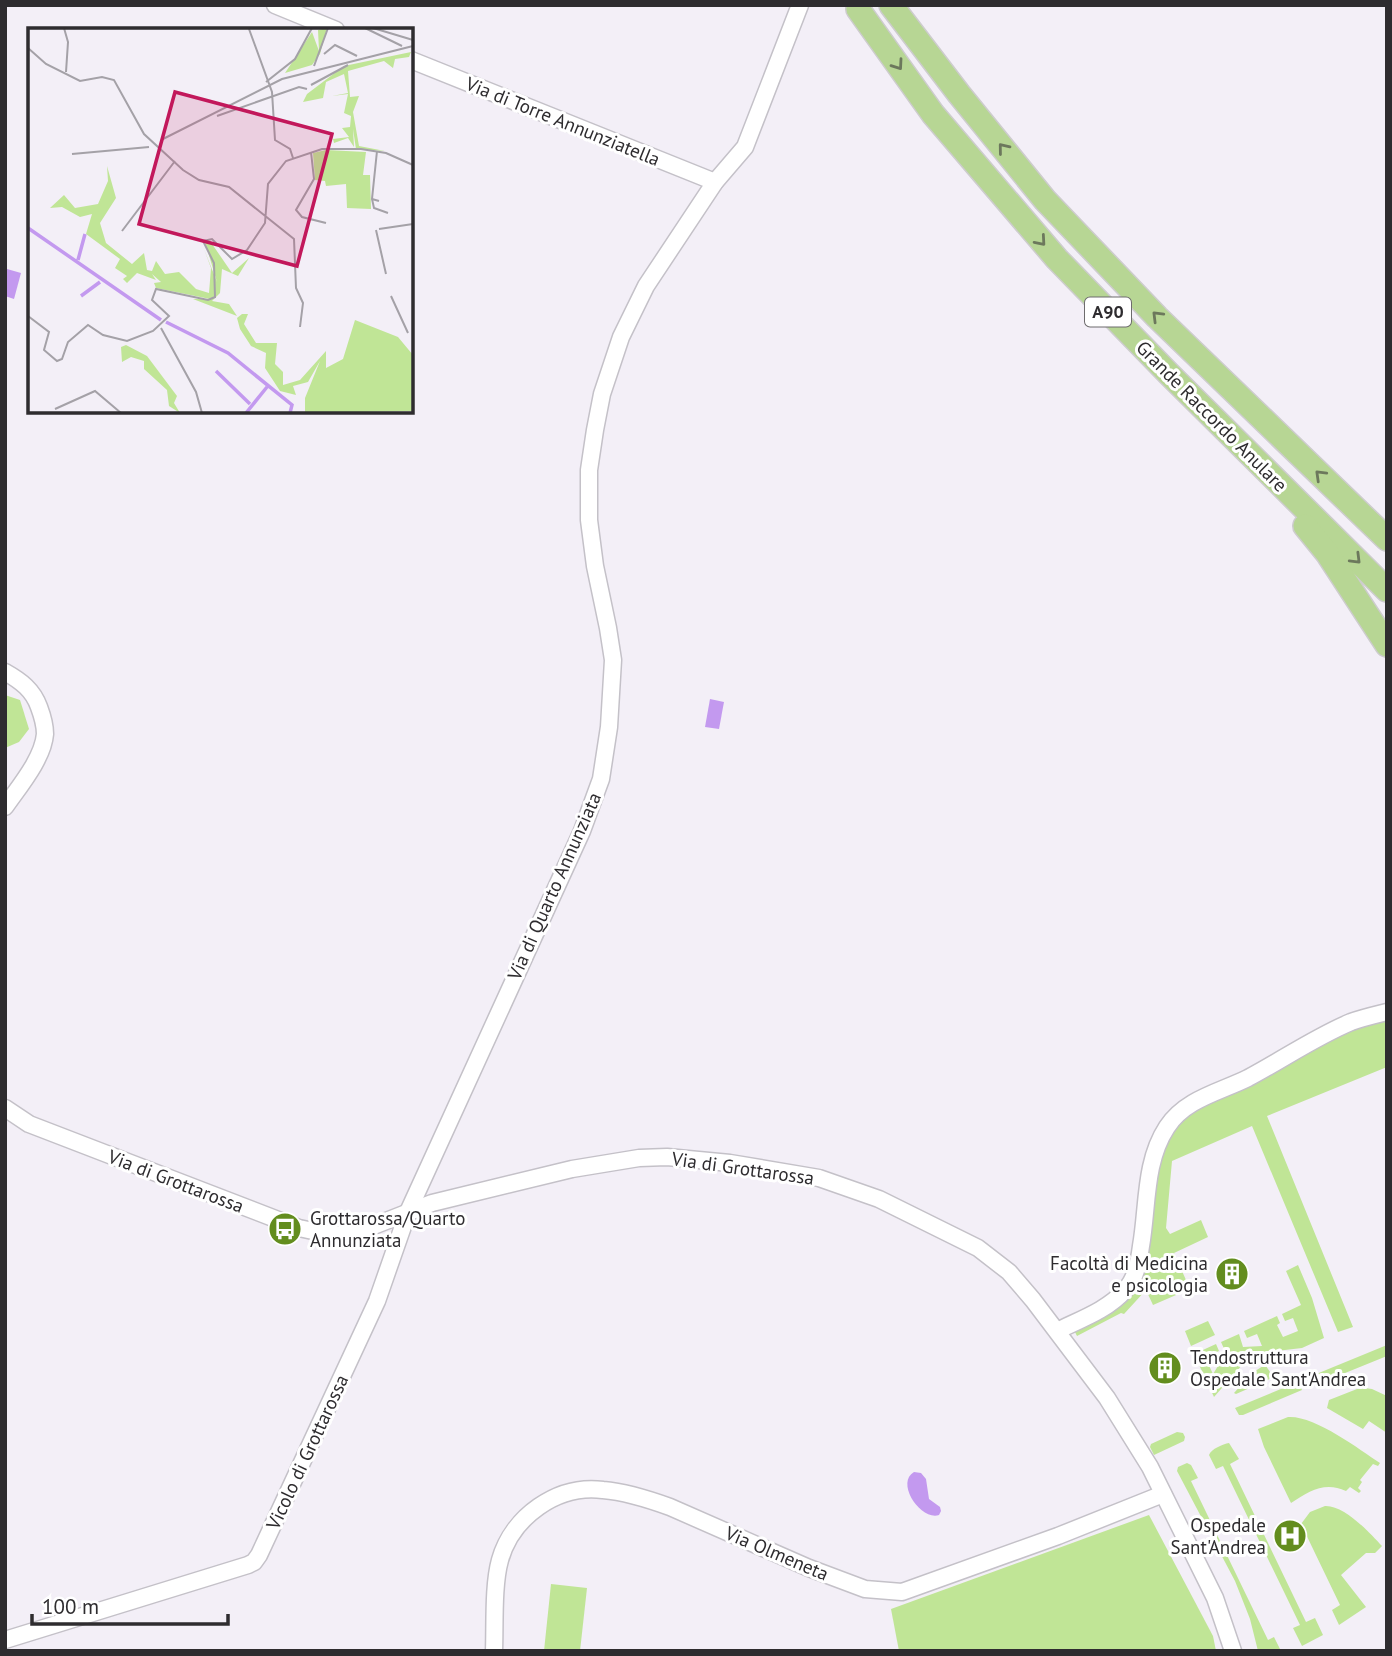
<svg xmlns="http://www.w3.org/2000/svg" width="1392" height="1656" viewBox="0 0 1392 1656" font-family="'PT Sans',sans-serif">
	<style>
		.green { fill: #c0e596 }
		.water { fill: #c399ef }
		.lines { fill: none; stroke-linecap: round; stroke-linejoin: round }
		.minor-casing { stroke: #c4c1c8; stroke-width: 19 }
		.highway-casing { stroke: #cdcccd; stroke-width: 26 }
		.minor { stroke: #fff; stroke-width: 16 }
		.highway { stroke: #b7d694; stroke-width: 23 }
		.oneway { stroke: #6c785c }
		.labels { text-anchor: middle; stroke-width: 6; stroke-linejoin: round; paint-order: stroke }
		.shield { fill: #fff; stroke: #6d6b6d; stroke-width: 2 }
		.shield-label { font-size: 18px; font-weight: bold; fill: #2e2c2f }
		.street-label { font-size: 19px; fill: #2e2c2f; stroke: #fff }
		.poi-label { font-size: 19px; fill: #2e2c2f; stroke: #fff; text-anchor: start }
		.inset-river { fill: none; stroke: #c399ef; stroke-width: 3.5 }
		.inset-road { fill: none; stroke: #a4a1a7; stroke-width: 2 }
		.view { fill: #c2185b; fill-opacity: 0.15; stroke: #c2185b; stroke-width: 3.5 }
		.inset-edge { fill: none; stroke: #2e2c2f; stroke-width: 3.5 }
	</style>
	<rect width="100%" height="100%" fill="#f3eff7"/>
	<!-- green -->
	<g class="green">
		<polygon points="5,695 20,700 29,729 19,742 5,748"/>
		<polygon points="1387,1018 1387,1067 1267,1116 1353,1327 1338,1332 1252,1126 1172,1161 1166,1228 1170,1234 1201,1220 1208,1237 1174,1253 1190,1289 1153,1305 1146,1290 1124,1314 1121,1313 1077,1336 1074,1330 1129,1295 1160,1152 1187,1109 1330,1037"/>
		<polygon points="1298,1265 1312,1298 1324,1338 1302,1348 1268,1352 1254,1356 1243,1364 1214,1397 1194,1354 1216,1344 1219,1351 1205,1357 1213,1374 1226,1353 1221,1342 1239,1334 1243,1347 1262,1346 1257,1334 1247,1338 1244,1331 1277,1316 1280,1323 1277,1325 1283,1337 1298,1331 1293,1318 1285,1321 1282,1314 1301,1305 1286,1271"/>
		<polygon points="1208,1321 1215,1335 1191,1346 1185,1331"/>
		<polygon points="1387,1345 1387,1356 1318,1384 1316,1381 1312,1383 1309,1377"/>
		<polygon points="1263,1366 1266,1366 1270,1372 1271,1377 1268,1380 1236,1394 1234,1393 1252,1373"/>
		<polygon points="1305,1379 1306,1382 1301,1388 1302,1390 1243,1415 1239,1415 1235,1408"/>
		<polygon points="1365,1388 1372,1389 1387,1396 1387,1433 1369,1421 1363,1429 1327,1408 1329,1400 1357,1389"/>
		<path d="M1288,1417C1314,1415 1359,1449 1380,1463L1378,1466L1373,1464L1360,1480L1362,1482L1358,1488L1361,1491L1359,1493L1350,1487L1346,1491C1325,1481 1309,1491 1291,1503L1264,1447L1258,1429Z"/>
		<polygon points="1177,1432 1183,1433 1185,1437 1184,1441 1154,1455 1150,1447 1151,1444"/>
		<path d="M1229,1443L1239,1459L1230,1464L1306,1622L1315,1618L1323,1635L1302,1646L1293,1628L1300,1625L1223,1466L1216,1469L1209,1455C1211,1449 1223,1444 1229,1443Z"/>
		<polygon points="1187,1463 1191,1465 1198,1478 1191,1481 1268,1640 1274,1637 1281,1651 1258,1651 1250,1619 1235,1581 1177,1471 1178,1467"/>
		<path d="M1325,1506C1344,1505 1369,1532 1382,1546L1375,1553H1366L1341,1575L1366,1607L1339,1625L1332,1610L1340,1605L1301,1524L1310,1512Z"/>
		<polygon points="1149,1515 1213,1636 1216,1651 899,1651 891,1609"/>
		<polygon points="551,1584 587,1588 580,1651 544,1651"/>
	</g>
	<!-- water -->
	<g class="water">
		<polygon points="7,269 21,273 14,299 5,296 5,276"/>
		<polygon points="710,699 724,702 719,729 705,727"/>
		<path d="M914,1472L921,1473L926,1479L929,1499L940,1507L941,1511L939,1515C921,1521 895,1483 914,1472Z"/>
	</g>
	<g class="lines">
		<defs>
			<g id="minor">
				<polyline points="275,5 336,30"/>
				<polyline points="411,60 715,182"/>
				<path d="M5,672C21,681 33,690 39,707C42,715 45,725 45,734C43,759 18,788 5,807"/>
				<polyline points="5,1108 29,1124 299,1228 322,1233 344,1235 358,1232 432,1203 572,1169 639,1158 667,1157 730,1163 819,1178 879,1199 978,1248 1009,1272 1033,1300 1107,1398 1150,1467 1215,1598 1233,1651"/>
				<path d="M1057,1331C1079,1320 1108,1310 1125,1290C1136,1279 1139,1261 1141,1246C1148,1206 1144,1162 1167,1127C1185,1099 1220,1092 1248,1078C1282,1060 1315,1037 1351,1022C1362,1018 1375,1015 1387,1012"/>
				<polyline points="5,1640 248,1565 254,1562 259,1555 377,1301 408,1212 582,831 601,779 609,727 613,660 608,628 595,566 589,520 589,470 595,430 602,394 621,337 646,286 715,182 745,147 800,5"/>
				<path d="M494,1651C495,1624 493,1585 500,1560C512,1517 557,1484 603,1490C626,1492 648,1499 670,1507L809,1568L865,1589L902,1592L1058,1536L1163,1494"/>
			</g>
			<g id="highway">
				<polyline points="891,5 959,94 1045,200 1157,317 1387,539"/>
				<polyline points="858,9 933,114 1057,259 1169,374 1387,590"/>
				<polyline points="1305,526 1327,553 1387,645"/>
			</g>
		</defs>
		<!-- minor casing -->
		<use href="#minor" class="minor-casing"/>
		<!-- highway casing -->
		<use href="#highway" class="highway-casing"/>
		<!-- minor -->
		<use href="#minor" class="minor"/>
		<!-- highway -->
		<use href="#highway" class="highway"/>
	</g>
	<!-- one-way arrows -->
	<defs><path id="oneway-chevron" d="M-2-3.5L2.5 0L-2 3.5" fill="none" stroke-width="1.6" stroke-linecap="round" stroke-linejoin="round" transform="scale(1.75)"/></defs>
	<g class="oneway">
		<use href="#oneway-chevron" transform="translate(898 65) rotate(55)"/>
		<use href="#oneway-chevron" transform="translate(1003 148) rotate(-129)"/>
		<use href="#oneway-chevron" transform="translate(1041 241) rotate(49)"/>
		<use href="#oneway-chevron" transform="translate(1157 316) rotate(-135)"/>
		<use href="#oneway-chevron" transform="translate(1320 475) rotate(-136)"/>
		<use href="#oneway-chevron" transform="translate(1356 559) rotate(45)"/>
	</g>
	<!-- icons -->
	<defs>
		<symbol id="bus-disc" viewBox="-11 -11 22 22"><circle r="9.5" fill="#638d1e" stroke="#fff"/><path d="M-5-6H5V4H4V6H2V4H-2V6H-4V4H-5ZM-3.5-4V0h7V-4ZM-3.5 1.2v1.5H-2V1.2ZM2 1.2v1.5H3.5V1.2Z" fill="#fff"/></symbol>
		<symbol id="building-disc" viewBox="-11 -11 22 22"><circle r="9.5" fill="#638d1e" stroke="#fff"/><path d="M-4-6H4V6H1V3H-1V6H-4ZM-2.5-4.3h1.7v1.8h-1.7ZM.8-4.3h1.7v1.8H.8ZM-2.5-1h1.7V.8h-1.7ZM.8-1h1.7V.8H.8Z" fill="#fff"/></symbol>
		<symbol id="hospital-disc" viewBox="-11 -11 22 22"><circle r="9.5" fill="#638d1e" stroke="#fff"/><path d="M-5-5h3v3.5h4V-5h3V5h-3V1.5h-4V5h-3Z" fill="#fff"/></symbol>
	</defs>
	<g fill-rule="evenodd">
		<use href="#bus-disc" x="266" y="1210" width="38" height="38"/>
		<use href="#building-disc" x="1213" y="1255" width="38" height="38"/>
		<use href="#building-disc" x="1146" y="1349" width="38" height="38"/>
		<use href="#hospital-disc" x="1271" y="1517" width="38" height="38"/>
	</g>
	<g class="labels">
		<!-- shield labels -->
		<rect class="shield" x="1085" y="297.5" width="46" height="29" rx="5"/>
		<g class="shield-label">
			<text x="1108" y="318">A90</text>
		</g>
		<!-- street labels -->
		<g class="street-label">
			<text transform="translate(563 121) rotate(22)" y="7">Via di Torre Annunziatella</text>
			<text transform="translate(1212 416) rotate(45)" y="7">Grande Raccordo Anulare</text>
			<text transform="translate(554 886) rotate(-66)" y="7">Via di Quarto Annunziata</text>
			<text transform="translate(743 1168) rotate(8)" y="7">Via di Grottarossa</text>
			<text transform="translate(176 1181) rotate(21)" y="7">Via di Grottarossa</text>
			<text transform="translate(307 1452) rotate(-65)" y="7">Vicolo di Grottarossa</text>
			<text transform="translate(777 1553) rotate(23)" y="7">Via Olmeneta</text>
		</g>
		<!-- poi labels -->
		<g class="poi-label">
			<text x="310" y="1225">Grottarossa/Quarto<tspan x="310" dy="22">Annunziata</tspan></text>
			<text x="1208" y="1270" text-anchor="end">Facoltà di Medicina<tspan x="1208" dy="22">e psicologia</tspan></text>
			<text x="1190" y="1364">Tendostruttura<tspan x="1190" dy="22">Ospedale Sant'Andrea</tspan></text>
			<text x="1266" y="1532" text-anchor="end">Ospedale<tspan x="1266" dy="22">Sant'Andrea</tspan></text>
		</g>
	</g>
	<!-- overview -->
	<g transform="translate(28 28)">
		<rect width="385" height="385" fill="#f3eff7"/>
		<path d="M299,0L292,26L284,37L257,45L284,4L291,23L290,2ZM383,24L381,29L367,31L365,40L356,33L320,43L322,69L331,68L325,84L331,118L357,123L328,121L325,101L326,119L320,110L306,115L305,111L321,109L314,100L322,99L323,88L316,85L320,66L304,68L320,65L316,46L298,54L295,70L275,74L279,66L316,38ZM298,122L338,124L335,147H342L343,181L319,180L318,156L298,158L297,153L287,152L285,125ZM79,138L88,170L72,195L78,215L104,236L116,225L119,242L124,243L128,233L137,246L151,244L168,261L181,265L183,240L176,221L189,254L177,214L182,213L204,245L221,230L210,248L194,241L192,265L184,273L201,276L209,288L165,271H182L128,260L126,255L133,254L124,246L128,252L109,245L99,255L95,251L99,248L87,240L92,231L58,206L64,186L52,189L34,179L22,180L36,167L47,180L70,176L80,153ZM214,286H220L216,296L228,315H249L247,336L255,344V357L272,352L298,323V340L315,331L327,292L370,309L385,327V383L277,385V370L292,333L280,354L265,358L268,367L252,363L237,340L238,325L223,318L212,301L209,290ZM98,317L119,328L149,368L146,375L152,385L141,378L139,362L116,341V333L103,329L94,334L93,319Z" fill="#c0e596"/>
		<path class="inset-river" d="M0,200L133,292M50,232L57,206M53,268L72,254M138,294L200,325L264,377L262,385M188,343L222,376M218,385L239,359"/>
		<path class="inset-road" d="M36,0L40,14L38,44M337,0L374,18M345,0L385,12M221,1L244,64L247,112L262,121L265,130M0,20L18,36L52,53L74,49L86,52L116,106L155,142L171,152L201,159L266,211L268,260L275,275L272,299M296,26L307,17L329,28M286,38L300,0M238,54L267,31L284,0M283,57L320,37M189,88L271,59L279,61M133,112L254,51L385,18M349,123L344,171L351,173M283,124L286,151L268,182L274,189L298,195M44,126L121,119M344,171L346,180L360,185M351,201L385,196M348,202L358,246M94,203L147,133M363,268L380,305M0,288L21,304L16,322L29,333L34,331L40,314L60,297L75,307L99,313L125,303L141,288L124,272L128,261L180,272L187,269L186,235L175,213L184,211L204,231L219,222L237,195L240,156L258,133L294,121H333L358,125L385,137M133,300L168,364L174,385M27,381L67,363L93,385"/>
		<path class="view" d="M147,64L304,106L269,238L111,196Z"/>
		<rect width="385" height="385" class="inset-edge"/>
	</g>
	<!-- border -->
	<rect width="1392" height="1656" fill="none" stroke="#2e2c2f" stroke-width="14"/>
	<!-- scale -->
	<path d="M32 1614v10h196v-10" fill="none" stroke="#2e2c2f" stroke-width="3.5"/>
	<text x="42" y="1614" font-size="21" fill="#2e2c2f" stroke="#ffffff" stroke-width="5" paint-order="stroke">100 m</text>
</svg>
